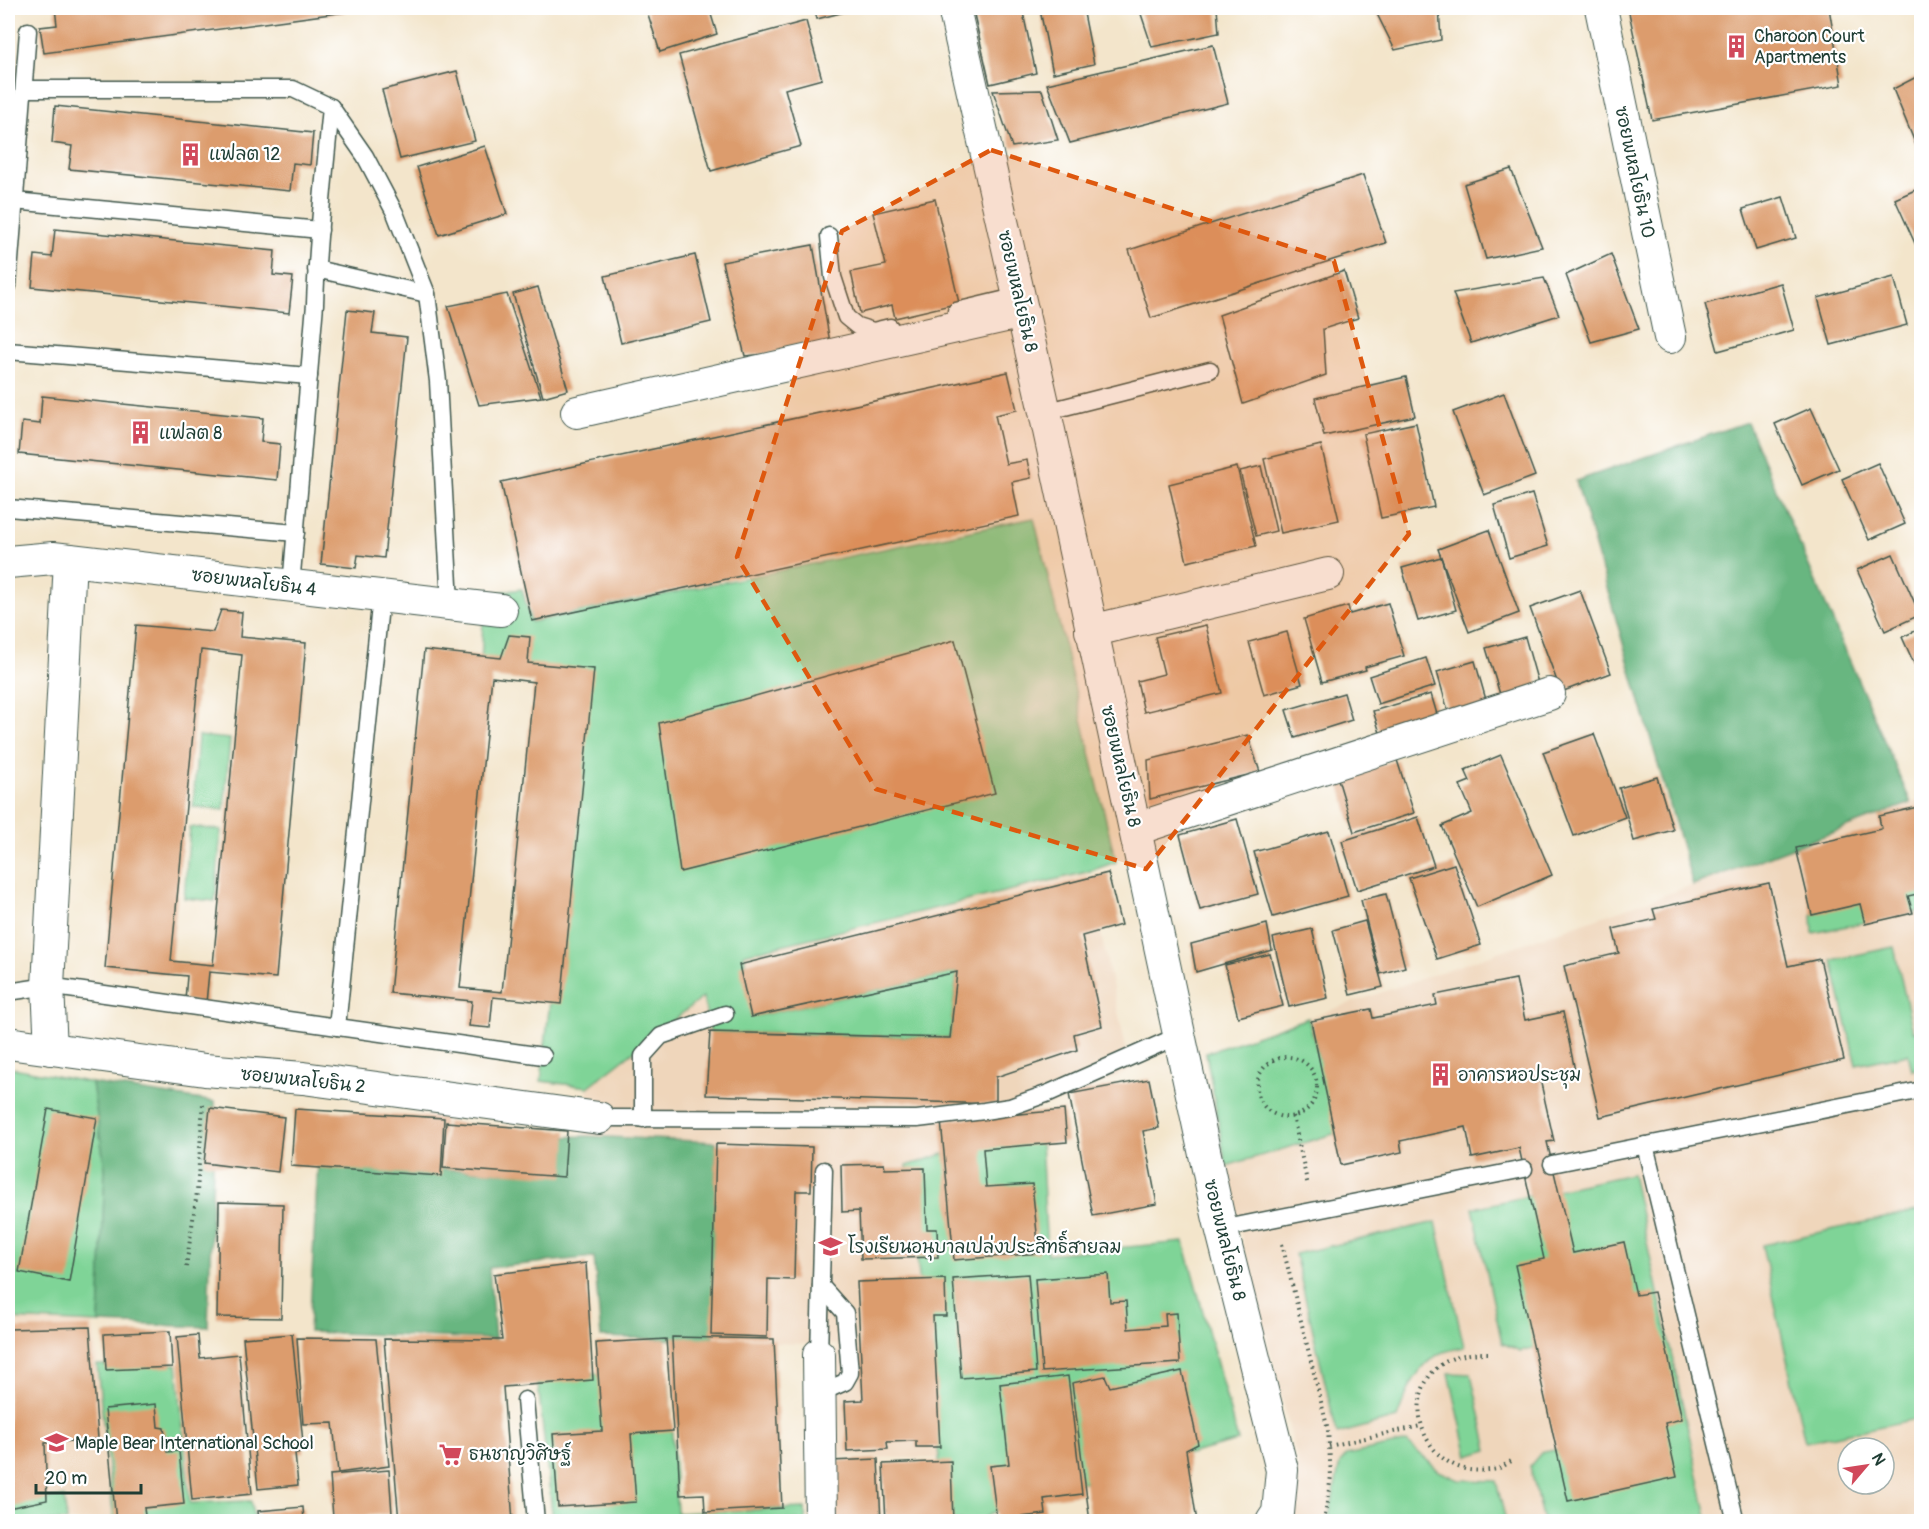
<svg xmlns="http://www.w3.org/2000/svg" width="1929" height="1529" viewBox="0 0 1929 1529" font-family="Pangolin,'Playpen Sans Thai',sans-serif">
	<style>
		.built { fill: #efd6bb; fill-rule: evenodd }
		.green { fill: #7fd497; stroke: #4f8866; stroke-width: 1.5 }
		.forest { fill: #67b680; stroke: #437a5a; stroke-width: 1.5 }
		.building { fill: #dc9c6d; fill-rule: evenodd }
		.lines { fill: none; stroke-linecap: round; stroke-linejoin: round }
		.lane-casing { stroke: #3f564b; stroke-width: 19 }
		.street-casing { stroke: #3f564b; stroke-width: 34 }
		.path { stroke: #3f564b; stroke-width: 4; stroke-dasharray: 1.5 4.5; stroke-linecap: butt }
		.lane { stroke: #fff; stroke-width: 16 }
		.street { stroke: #fff; stroke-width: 32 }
		.marked { fill: #de580e; fill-opacity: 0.2; stroke: #de580e; stroke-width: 4.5; stroke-dasharray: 12 8; stroke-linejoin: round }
		.labels { text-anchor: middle; stroke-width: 4.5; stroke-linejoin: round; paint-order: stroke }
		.poi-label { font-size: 18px; fill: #1f3d34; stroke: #fff; text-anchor: start }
		.street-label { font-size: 18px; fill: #1f3d34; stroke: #fff }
	</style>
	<rect width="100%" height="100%" fill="#fff"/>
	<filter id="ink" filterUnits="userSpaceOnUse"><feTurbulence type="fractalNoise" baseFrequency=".0167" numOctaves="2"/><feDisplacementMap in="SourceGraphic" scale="12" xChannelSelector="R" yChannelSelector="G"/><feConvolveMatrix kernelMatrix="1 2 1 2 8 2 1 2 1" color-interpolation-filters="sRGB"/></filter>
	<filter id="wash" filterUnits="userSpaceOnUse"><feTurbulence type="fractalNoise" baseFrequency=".008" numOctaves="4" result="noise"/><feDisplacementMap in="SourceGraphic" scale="24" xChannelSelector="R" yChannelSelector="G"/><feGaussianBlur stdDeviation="1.35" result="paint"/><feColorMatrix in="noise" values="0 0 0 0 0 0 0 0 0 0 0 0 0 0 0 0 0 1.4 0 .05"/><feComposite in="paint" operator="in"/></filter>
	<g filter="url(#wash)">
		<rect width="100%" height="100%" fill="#f3e5cb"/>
		<!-- built -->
		<g class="built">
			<path d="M1921,799V1521H1291L1298,1463L1230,1190L1206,1053L1693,885ZM1848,1448H1884V1484H1848Z"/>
			<polygon points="1087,872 1131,1070 1061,1102 948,1122 943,1153 955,1459 833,1456 838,1345 713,1341 716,1142 585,1136 588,1087 583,993"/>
			<polygon points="8,1319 93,1322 114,1521 8,1522"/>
		</g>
		<!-- green -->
		<g class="green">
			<polygon points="1034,518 1116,862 1087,872 744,954 751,1017 957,972 950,1038 710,1032 703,997 588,1087 541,1081 585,690 481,668 484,594 522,589 531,622"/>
			<polygon points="198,736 230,739 224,810 193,807"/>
			<polygon points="190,827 221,830 215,901 184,898"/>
			<polygon points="1921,882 1921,911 1813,933 1812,915"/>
			<polygon points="1894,947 1913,1032 1921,1030 1921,1068 1912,1070 1908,1054 1856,1065 1832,960"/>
			<polygon points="1308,1018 1340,1132 1226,1166 1206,1053"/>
			<polygon points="8,1067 92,1083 105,1168 99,1323 8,1319"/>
			<polygon points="1040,1122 1047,1254 1184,1242 1238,1441 1014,1500 979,1521 946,1521 907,1166"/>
			<polygon points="1632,1174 1708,1521 1543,1521 1530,1466 1541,1453 1568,1447 1545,1345 1520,1351 1502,1343 1473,1208"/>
			<polygon points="1921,1210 1921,1418 1805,1442 1762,1245"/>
			<path d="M1436,1222L1464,1347C1456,1349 1448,1350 1441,1353C1416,1365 1406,1394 1397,1418L1337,1434L1295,1254Z"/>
			<polygon points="177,1364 190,1503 251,1501 254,1521 114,1521 97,1365"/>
			<polygon points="536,1366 669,1383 677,1513 805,1508 806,1521 553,1521"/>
			<polygon points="1449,1373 1471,1374 1488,1450 1468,1456"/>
			<polygon points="1407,1442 1439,1471 1459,1480 1496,1481 1506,1521 1328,1521 1340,1463 1347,1455"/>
			<polygon points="64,1497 67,1521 8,1522 8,1503"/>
		</g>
		<!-- forest -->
		<g class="forest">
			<polygon points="1747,422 1911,803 1693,885 1576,481"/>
			<polygon points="92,1083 215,1102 208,1327 99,1323 105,1168"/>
			<polygon points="585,1136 716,1142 713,1341 601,1337 594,1257 489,1268 495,1339 309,1332 318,1163 562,1175 561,1137"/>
		</g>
		<g id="blocks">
			<!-- building -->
			<g class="building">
				<polygon points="55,8 345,8 345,12 44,53 40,27 57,25"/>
				<polygon points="646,8 709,8 717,34 660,52"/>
				<polygon points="814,8 860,8 817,19"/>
				<polygon points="984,8 1022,8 1036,73 990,84 973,10"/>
				<polygon points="1050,8 1083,8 1094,64 1053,73 1040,10"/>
				<polygon points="1139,8 1217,8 1219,33 1152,47"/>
				<polygon points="1374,8 1439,8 1441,40 1395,50"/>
				<polygon points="1628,8 1829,8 1842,85 1652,120"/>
				<polygon points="806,21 822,79 785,89 801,146 711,171 679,55"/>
				<polygon points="1213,45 1228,103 1070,143 1047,84"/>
				<polygon points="457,71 475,141 400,159 382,90"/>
				<polygon points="1922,74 1922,154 1920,155 1893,89"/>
				<polygon points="1042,90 1058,140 1012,147 993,91"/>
				<polygon points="55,106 313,133 310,165 293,163 290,191 69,169 72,146 52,143"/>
				<polygon points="485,146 507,214 439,235 417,167"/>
				<polygon points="1511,169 1542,247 1486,259 1464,184"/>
				<polygon points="1363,175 1386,243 1151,318 1129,250"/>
				<polygon points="1922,187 1922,259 1895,199"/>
				<polygon points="1783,197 1796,238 1756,250 1743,209"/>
				<polygon points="935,199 959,303 895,318 892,305 860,313 851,272 886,265 873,213"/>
				<polygon points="55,229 275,251 273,275 293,277 289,313 32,287 35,255 52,257"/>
				<polygon points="813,245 831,348 745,356 722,262"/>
				<polygon points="1611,254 1639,329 1591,342 1566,275"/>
				<polygon points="695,255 711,322 621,343 605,276"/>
				<polygon points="1344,271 1358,318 1323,329 1326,375 1243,404 1219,315"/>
				<polygon points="1894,277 1907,325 1831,345 1818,298"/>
				<polygon points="1544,278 1559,315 1471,343 1453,293"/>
				<polygon points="1781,283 1794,330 1718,351 1705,304"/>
				<polygon points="538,287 568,390 543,397 513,294"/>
				<polygon points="507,294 541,397 479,405 448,306"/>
				<polygon points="347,310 375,313 372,333 407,337 384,558 358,555 356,568 321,564"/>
				<polygon points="1008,372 1017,410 995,415 1006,464 1027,460 1031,478 1012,482 1019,516 532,621 501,482"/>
				<polygon points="1406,377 1415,416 1324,436 1315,398"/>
				<polygon points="1504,393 1535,476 1484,495 1453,412"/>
				<polygon points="42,396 263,418 261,442 280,444 277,480 19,454 22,422 40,424"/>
				<polygon points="1811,408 1839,469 1802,485 1775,424"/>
				<polygon points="1416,423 1434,507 1381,518 1363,434"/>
				<polygon points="1321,445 1339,520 1281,533 1264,459"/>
				<polygon points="1878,463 1905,524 1869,540 1842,479"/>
				<polygon points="1261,466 1276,531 1256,536 1240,471"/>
				<polygon points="1237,467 1256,546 1187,562 1169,484"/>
				<polygon points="1532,494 1548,546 1509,558 1494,505"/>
				<polygon points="1489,530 1519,613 1469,632 1438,549"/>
				<polygon points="1893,554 1920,615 1885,631 1857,570"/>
				<polygon points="1441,557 1456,610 1418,621 1402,568"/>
				<polygon points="1580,590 1611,673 1561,692 1530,608"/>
				<polygon points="1388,603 1404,656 1365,667 1366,670 1322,682 1304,619 1348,606 1350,614"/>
				<path d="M221,610L242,612L240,637L306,643L276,978L209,972L206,1003L185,1000L187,976L105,968L136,625L213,632ZM201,650L242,655L213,965L171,961Z"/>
				<polygon points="1206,625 1222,693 1144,712 1137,681 1164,674 1155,637"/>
				<polygon points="1922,628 1922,681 1902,637"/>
				<polygon points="1287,632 1302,684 1264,695 1249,642"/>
				<path d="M509,635L530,637L528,663L594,669L561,1004L493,997L490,1028L469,1026L472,1001L390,993L424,650L501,658ZM492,677L534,682L502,992L460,988Z"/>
				<polygon points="1525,637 1540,690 1502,701 1486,648"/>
				<polygon points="955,640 995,793 680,872 659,723"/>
				<polygon points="1426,658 1435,686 1378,704 1369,676"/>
				<polygon points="1475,661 1490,714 1452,725 1437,672"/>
				<polygon points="1344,693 1352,720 1295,738 1286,710"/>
				<polygon points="1431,694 1439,721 1382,739 1373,711"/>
				<polygon points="1594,734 1625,817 1574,836 1543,752"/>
				<polygon points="1248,735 1260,772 1150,799 1148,760"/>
				<polygon points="1501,755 1552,875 1477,907 1442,826 1472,813 1460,785 1470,781 1465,770"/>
				<polygon points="1397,760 1414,813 1354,832 1338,779"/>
				<polygon points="1657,777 1673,830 1634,841 1619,788"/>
				<polygon points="1922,806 1922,893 1908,896 1913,913 1865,924 1860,904 1812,915 1796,848 1881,829 1879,816"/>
				<polygon points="1418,817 1434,866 1357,890 1342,841"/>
				<polygon points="1237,819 1258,894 1200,910 1180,835"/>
				<polygon points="1329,831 1348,896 1273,917 1254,852"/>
				<polygon points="1454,864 1481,945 1437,959 1409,878"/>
				<polygon points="1108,873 1121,925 1082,936 1102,1026 1074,1034 1077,1050 996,1077 996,1104 706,1095 710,1032 950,1038 957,972 751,1017 739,965"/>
				<polygon points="1769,883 1788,966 1820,959 1844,1060 1600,1117 1564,966 1619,953 1613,929 1656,919 1653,909"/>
				<polygon points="1386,894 1405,967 1380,974 1361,900"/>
				<polygon points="1365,921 1383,987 1350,995 1333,930"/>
				<polygon points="1267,924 1272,950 1196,972 1191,944"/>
				<polygon points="1312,929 1328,998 1289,1007 1273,938"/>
				<polygon points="1270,954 1283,1006 1238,1017 1225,965"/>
				<polygon points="1516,979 1525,1020 1563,1012 1575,1071 1540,1079 1554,1141 1547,1142 1573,1253 1624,1242 1636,1295 1654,1292 1682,1419 1665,1423 1677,1477 1568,1501 1515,1265 1544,1259 1519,1148 1472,1158 1466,1127 1400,1141 1402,1152 1341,1165 1311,1021 1371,1009 1373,1018 1437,1005 1435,995"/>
				<polygon points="1149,1079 1159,1128 1143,1131 1157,1204 1093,1216 1069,1094"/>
				<polygon points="210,1108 284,1117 278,1172 204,1163"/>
				<polygon points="48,1109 97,1118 69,1282 19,1272"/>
				<polygon points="295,1109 444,1118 441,1176 291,1166"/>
				<polygon points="1064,1110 1067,1142 983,1149 986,1187 1032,1184 1039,1253 954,1260 941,1121"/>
				<polygon points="446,1122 567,1131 564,1177 443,1168"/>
				<polygon points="716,1144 812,1147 811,1191 796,1191 794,1280 768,1279 767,1337 711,1335"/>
				<polygon points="884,1164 885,1169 925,1168 927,1229 937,1229 938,1257 861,1259 859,1211 842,1212 841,1165"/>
				<polygon points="219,1202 283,1204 281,1318 217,1317"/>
				<polygon points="586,1263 593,1380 503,1387 513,1522 399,1522 384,1339 502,1340 494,1274"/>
				<polygon points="1028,1274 1036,1372 961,1378 953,1279"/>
				<polygon points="1108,1274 1110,1302 1126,1301 1128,1329 1166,1326 1165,1314 1177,1313 1180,1363 1042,1372 1035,1279"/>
				<polygon points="945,1279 946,1316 933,1316 940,1447 916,1447 916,1441 887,1442 888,1449 847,1451 845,1401 863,1400 857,1282"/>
				<polygon points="90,1327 98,1439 45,1443 47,1500 8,1508 8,1329"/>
				<polygon points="170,1331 172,1367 106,1370 104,1334"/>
				<polygon points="292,1334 304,1452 295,1453 298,1485 258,1489 243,1338"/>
				<polygon points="198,1335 200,1358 239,1354 252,1494 192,1500 177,1337"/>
				<polygon points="672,1337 774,1339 782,1508 705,1512 704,1494 680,1495"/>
				<polygon points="297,1338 376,1339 389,1466 338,1473 333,1423 303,1424"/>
				<polygon points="666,1339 673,1431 631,1434 636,1502 558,1507 553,1434 602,1431 596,1343"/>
				<polygon points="1182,1371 1198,1444 1186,1450 1197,1522 1090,1522 1072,1383 1105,1376 1110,1387"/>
				<polygon points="1068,1376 1082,1494 1044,1499 1046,1514 997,1520 990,1466 1009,1464 1000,1384"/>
				<polygon points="156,1404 158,1427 164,1428 167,1452 179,1451 184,1504 144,1508 146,1522 116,1522 105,1409"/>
				<polygon points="878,1459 881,1522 833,1522 830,1461"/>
				<polygon points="951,1461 953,1522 886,1522 883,1464"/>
				<polygon points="389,1470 392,1514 333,1518 330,1475"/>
				<polygon points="303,1507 304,1522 259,1522 258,1511"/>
				<polygon points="393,1516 393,1522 359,1522 359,1520"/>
			</g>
		</g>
	</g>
	<g filter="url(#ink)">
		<use href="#blocks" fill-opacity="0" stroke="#3f564b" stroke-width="1.5"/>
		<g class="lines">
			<defs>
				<g id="lane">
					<polyline points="24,89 293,89 331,107 365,156 395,213 427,294 438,381 450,603"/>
					<polyline points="14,201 320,230"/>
					<polyline points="829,236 833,277 846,317 857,326 873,331 890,327"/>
					<polyline points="316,269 427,294"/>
					<polyline points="8,286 28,31"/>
					<polyline points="956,311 1019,296"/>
					<polyline points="8,351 309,376"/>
					<polyline points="1045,412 1210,370"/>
					<polyline points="8,508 296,533"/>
					<path d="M291,586L315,304C317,238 325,173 331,107"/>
					<polyline points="8,992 48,986 543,1056"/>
					<polyline points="337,1027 381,596"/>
					<polyline points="599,1118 917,1119 984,1111 1010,1107 1049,1093 1180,1035"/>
					<polyline points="643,1119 643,1056 661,1036 725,1014"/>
					<polyline points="1645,1145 1736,1522"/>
					<polyline points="1552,1164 1922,1090"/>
					<polyline points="1221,1229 1524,1169"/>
					<polyline points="819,1355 824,1170"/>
					<polyline points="820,1393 845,1382 850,1373 845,1313 821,1286"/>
					<polyline points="525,1400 536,1522"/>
				</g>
				<g id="street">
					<polyline points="954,8 1045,412 1218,1215 1282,1470 1278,1513 1272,1522"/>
					<polyline points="1601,8 1670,337"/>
					<polyline points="577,412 1023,312"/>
					<polyline points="8,562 53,558 501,610"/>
					<polyline points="1091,631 1328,574"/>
					<polyline points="1136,829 1549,694"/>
					<polyline points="8,1043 205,1070 303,1078 599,1118"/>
					<polyline points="51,1049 48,986 70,560"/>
					<polyline points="819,1355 821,1522"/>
				</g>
			</defs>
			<!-- lane casing -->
			<use href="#lane" class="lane-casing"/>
			<!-- street casing -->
			<use href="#street" class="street-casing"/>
			<!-- path -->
			<g class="path">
				<circle cx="1287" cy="1087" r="30"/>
				<polyline points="1293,1116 1308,1186"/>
				<polyline points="1282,1244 1328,1430 1331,1476 1324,1522"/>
				<polyline points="186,1267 197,1192 203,1104"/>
				<path d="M1488,1353C1475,1353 1463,1354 1451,1359C1401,1381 1413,1459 1469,1470C1477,1471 1488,1471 1497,1469C1502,1467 1508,1463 1513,1460"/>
				<polyline points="1329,1446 1421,1426"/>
			</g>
			<!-- lane -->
			<use href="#lane" class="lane"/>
			<!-- street -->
			<use href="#street" class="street"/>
		</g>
	</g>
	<!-- marked area -->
	<path class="marked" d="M991,150L1334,261L1409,534L1146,869L876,789L737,557L842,231Z"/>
	<!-- icons -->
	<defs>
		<symbol id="building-bare" viewBox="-9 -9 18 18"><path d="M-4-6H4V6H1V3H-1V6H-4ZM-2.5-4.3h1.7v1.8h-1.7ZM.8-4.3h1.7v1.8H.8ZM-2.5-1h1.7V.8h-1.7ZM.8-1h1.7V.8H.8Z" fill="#d1495b" stroke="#fff" stroke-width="2.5" paint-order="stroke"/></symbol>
		<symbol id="school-bare" viewBox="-9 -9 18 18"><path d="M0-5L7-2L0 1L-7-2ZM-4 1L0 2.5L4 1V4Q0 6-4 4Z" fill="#d1495b" stroke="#fff" stroke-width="2.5" paint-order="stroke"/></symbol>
		<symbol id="supermarket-bare" viewBox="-9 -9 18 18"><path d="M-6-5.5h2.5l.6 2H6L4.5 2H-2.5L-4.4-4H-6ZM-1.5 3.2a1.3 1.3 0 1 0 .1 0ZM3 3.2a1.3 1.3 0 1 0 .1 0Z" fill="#d1495b" stroke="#fff" stroke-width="2.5" paint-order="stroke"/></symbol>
	</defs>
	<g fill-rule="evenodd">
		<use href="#building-bare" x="1720" y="30" width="33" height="33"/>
		<use href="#building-bare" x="174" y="138" width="33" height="33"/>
		<use href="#building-bare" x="124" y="416" width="33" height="33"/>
		<use href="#building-bare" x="1424" y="1058" width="33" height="33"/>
		<use href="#school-bare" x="814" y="1230" width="33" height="33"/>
		<use href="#school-bare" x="40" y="1426" width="33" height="33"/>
		<use href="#supermarket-bare" x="434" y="1438" width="33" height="33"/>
	</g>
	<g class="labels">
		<!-- poi labels -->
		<g class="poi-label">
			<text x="1754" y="42">Charoon Court<tspan x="1754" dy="21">Apartments</tspan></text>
			<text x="209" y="160">แฟลต 12</text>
			<text x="159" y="439">แฟลต 8</text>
			<text x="1458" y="1081">อาคารหอประชุม</text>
			<text x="848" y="1253">โรงเรียนอนุบาลเปล่งประสิทธิ์สายลม</text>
			<text x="75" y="1449">Maple Bear International School</text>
			<text x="469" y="1460">ธนชาญวิศิษฐ์</text>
		</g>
		<!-- street labels -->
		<g class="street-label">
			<text transform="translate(1635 172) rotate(78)" y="6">ซอยพหลโยธิน 10</text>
			<text transform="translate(1018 291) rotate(77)" y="6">ซอยพหลโยธิน 8</text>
			<text transform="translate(254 582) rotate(7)" y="6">ซอยพหลโยธิน 4</text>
			<text transform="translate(1121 766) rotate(77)" y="6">ซอยพหลโยธิน 8</text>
			<text transform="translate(303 1080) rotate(6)" y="6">ซอยพหลโยธิน 2</text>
			<text transform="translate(1225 1240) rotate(76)" y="6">ซอยพหลโยธิน 8</text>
		</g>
	</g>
	<!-- margin -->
	<rect width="1929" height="1529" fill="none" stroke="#fff" stroke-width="30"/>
	<!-- north arrow -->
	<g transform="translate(1866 1466) rotate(61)"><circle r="28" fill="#ffffff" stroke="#a5b1ae" stroke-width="1.5"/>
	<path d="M0-4.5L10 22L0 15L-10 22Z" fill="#d1495b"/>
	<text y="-9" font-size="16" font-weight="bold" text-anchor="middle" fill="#1f3d34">N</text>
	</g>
	<!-- scale -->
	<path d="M36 1484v9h105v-9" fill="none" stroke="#1f3d34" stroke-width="3"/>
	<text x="45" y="1484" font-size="18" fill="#1f3d34" stroke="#ffffff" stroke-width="4.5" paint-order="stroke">20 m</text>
</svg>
